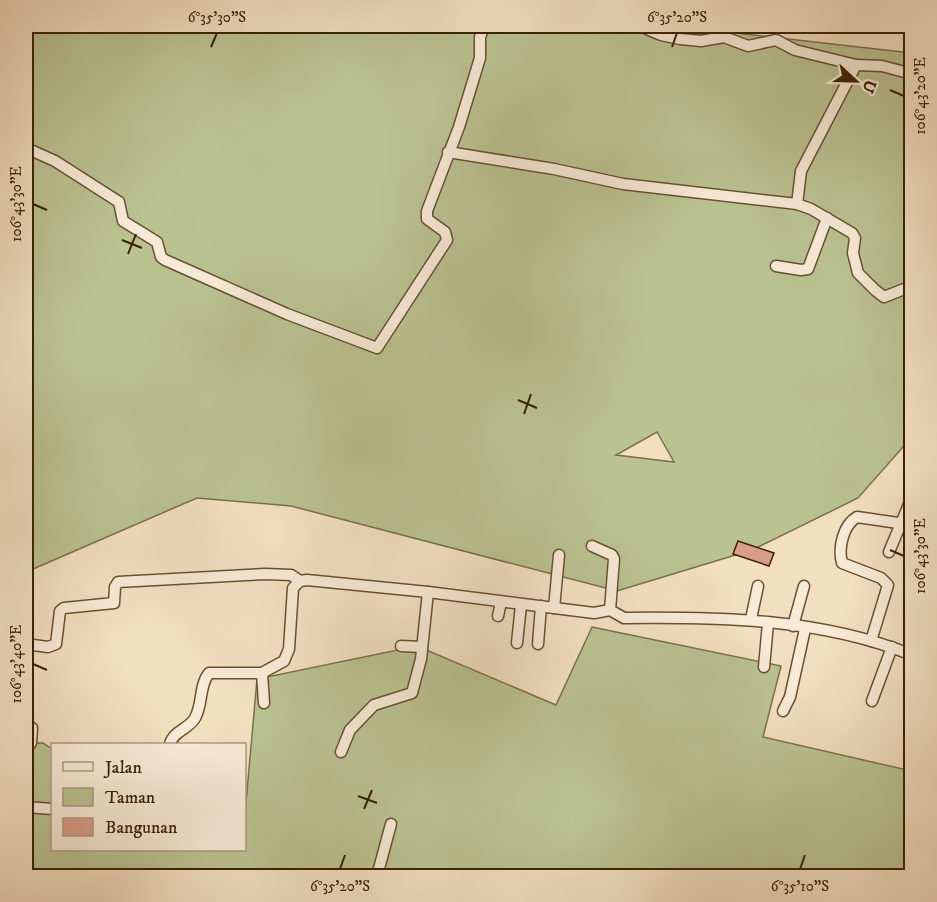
<svg xmlns="http://www.w3.org/2000/svg" width="937" height="902" viewBox="0 0 937 902" font-family="'IM FELL DW Pica',serif">
	<style>
		.green { fill: #bac292; stroke: #7a714a; stroke-width: 1.5; fill-rule: evenodd }
		.building { fill: #d99d89; stroke: #3b2003; stroke-width: 1.5 }
		.lines { fill: none; stroke-linecap: round; stroke-linejoin: round }
		.street-casing { stroke: #695032; stroke-width: 13 }
		.street { stroke: #f7ead6; stroke-width: 10 }
		.ticks { fill: none; stroke: #3b2003; stroke-width: 2 }
		.neatline { fill: none; stroke: #3b2003; stroke-width: 2 }
		.ticks-label { font-size: 15px; text-anchor: middle; fill: #3b2003 }
	</style>
	<rect width="100%" height="100%" fill="#f2dfc0"/>
	<filter id="stains"><feTurbulence type="fractalNoise" baseFrequency=".00333" numOctaves="4"/><feColorMatrix values="0 0 0 0 .2 0 0 0 0 .09 0 0 0 0 .02 0 0 0 .5 -.17"/></filter>
	<radialGradient id="worn" r=".72"><stop offset=".6" stop-color="#630" stop-opacity="0"/><stop offset="1" stop-color="#630" stop-opacity=".3"/></radialGradient>
	<!-- green -->
	<g class="green">
		<path d="M26,26H675L911,53V438L858,498L752,550L617,591L291,506L197,498L26,572ZM657,432L674,462L616,455Z"/>
		<polygon points="592,627 781,666 763,737 907,770 911,763 911,876 26,876 26,743 43,743 52,749 52,850 244,850 245,814 257,679 417,646 556,705"/>
	</g>
	<!-- building -->
	<polygon class="building" points="738,541 774,553 769,566 733,554"/>
	<g class="lines">
		<defs>
			<g id="street">
				<polyline points="640,26 661,35 680,39 701,41 724,37 748,46 776,40 795,50 856,65 882,66 912,74"/>
				<polyline points="26,148 55,161 119,202 123,221 157,242 161,257 165,260 287,314 377,348 447,240 445,232 427,219 427,211 459,127 480,58 480,37 484,26"/>
				<polyline points="448,152 554,169 623,184 797,204 811,209 852,233 855,238 853,253 858,273 875,290 884,297 912,286"/>
				<polyline points="797,204 801,171 856,65"/>
				<polyline points="776,266 801,270 808,269 827,218"/>
				<polyline points="592,546 612,555 614,559 610,610"/>
				<polyline points="889,552 912,497"/>
				<polyline points="554,608 559,555"/>
				<polyline points="498,616 501,602"/>
				<polyline points="751,619 758,586"/>
				<polyline points="793,626 804,586"/>
				<path d="M871,641L888,585L881,578L842,563C838,548 843,525 857,517L912,525"/>
				<polyline points="517,643 521,605"/>
				<polyline points="26,644 48,647 56,644 60,611 64,608 114,603 115,587 118,582 265,574 291,575 300,581"/>
				<polyline points="538,644 541,606"/>
				<polyline points="401,646 422,647"/>
				<polyline points="764,667 768,623"/>
				<polyline points="262,673 264,703"/>
				<polyline points="872,701 892,647"/>
				<polyline points="783,711 790,697 805,629"/>
				<polyline points="26,724 32,728 31,743 26,749"/>
				<path d="M170,744C173,731 189,729 195,718C203,704 199,685 209,673H262L284,661L289,649L293,588L300,581L307,580L428,592L594,613L610,610L624,618C720,617 821,618 912,655"/>
				<polyline points="341,752 350,730 374,705 412,693 421,659 428,592"/>
				<polyline points="26,807 52,809"/>
				<polyline points="377,876 391,824"/>
			</g>
		</defs>
		<!-- street casing -->
		<use href="#street" class="street-casing"/>
		<!-- street -->
		<use href="#street" class="street"/>
	</g>
	<!-- ticks -->
	<path class="ticks" d="M211,47L217,33M672,47L677,33M890,90L904,96M33,204L47,210M122,240L142,248M128,254L136,234M518,400L537,408M524,414L531,394M890,550L904,556M33,664L47,670M358,796L377,803M364,809L372,790M340,869L345,855M800,869L805,855"/>
	<!-- margin -->
	<rect width="937" height="902" fill="none" stroke="#f2dfc0" stroke-width="66"/>
	<!-- legend -->
	<rect x="51" y="743" width="195" height="108" fill="#f7ead6" stroke="#ac9982" stroke-width="1.5"/>
	<rect x="63" y="762" width="30" height="9" fill="#f7ead6" stroke="#ac9982" stroke-width="1.5"/>
	<text x="105" y="773" font-size="18" fill="#3b2003">Jalan</text>
	<rect x="63" y="788" width="30" height="18" fill="#bac292" stroke="#ac9982" stroke-width="1.5"/>
	<text x="105" y="803" font-size="18" fill="#3b2003">Taman</text>
	<rect x="63" y="818" width="30" height="18" fill="#d99d89" stroke="#ac9982" stroke-width="1.5"/>
	<text x="105" y="833" font-size="18" fill="#3b2003">Bangunan</text>
	<!-- north arrow -->
	<g transform="translate(856 81) rotate(112)" stroke="#f7ead6" stroke-width="4.5" paint-order="stroke">
	<path d="M0-4.5L10 22L0 15L-10 22Z" fill="#3b2003"/>
	<text y="-9" font-size="16" font-weight="bold" text-anchor="middle" fill="#3b2003">U</text>
	</g>
	<rect x="33" y="33" width="871" height="836" class="neatline"/>
	<g class="ticks-label">
		<text x="217" y="22">6°35'30"S</text>
		<text x="677" y="22">6°35'20"S</text>
		<text transform="translate(920 96) rotate(-90)" y="5">106°43'20"E</text>
		<text transform="translate(16 204) rotate(-90)" y="5">106°43'30"E</text>
		<text transform="translate(920 556) rotate(-90)" y="5">106°43'30"E</text>
		<text transform="translate(16 664) rotate(-90)" y="5">106°43'40"E</text>
		<text x="340" y="891">6°35'20"S</text>
		<text x="800" y="891">6°35'10"S</text>
	</g>
	<rect width="100%" height="100%" filter="url(#stains)"/>
	<rect width="100%" height="100%" fill="url(#worn)"/>
</svg>
